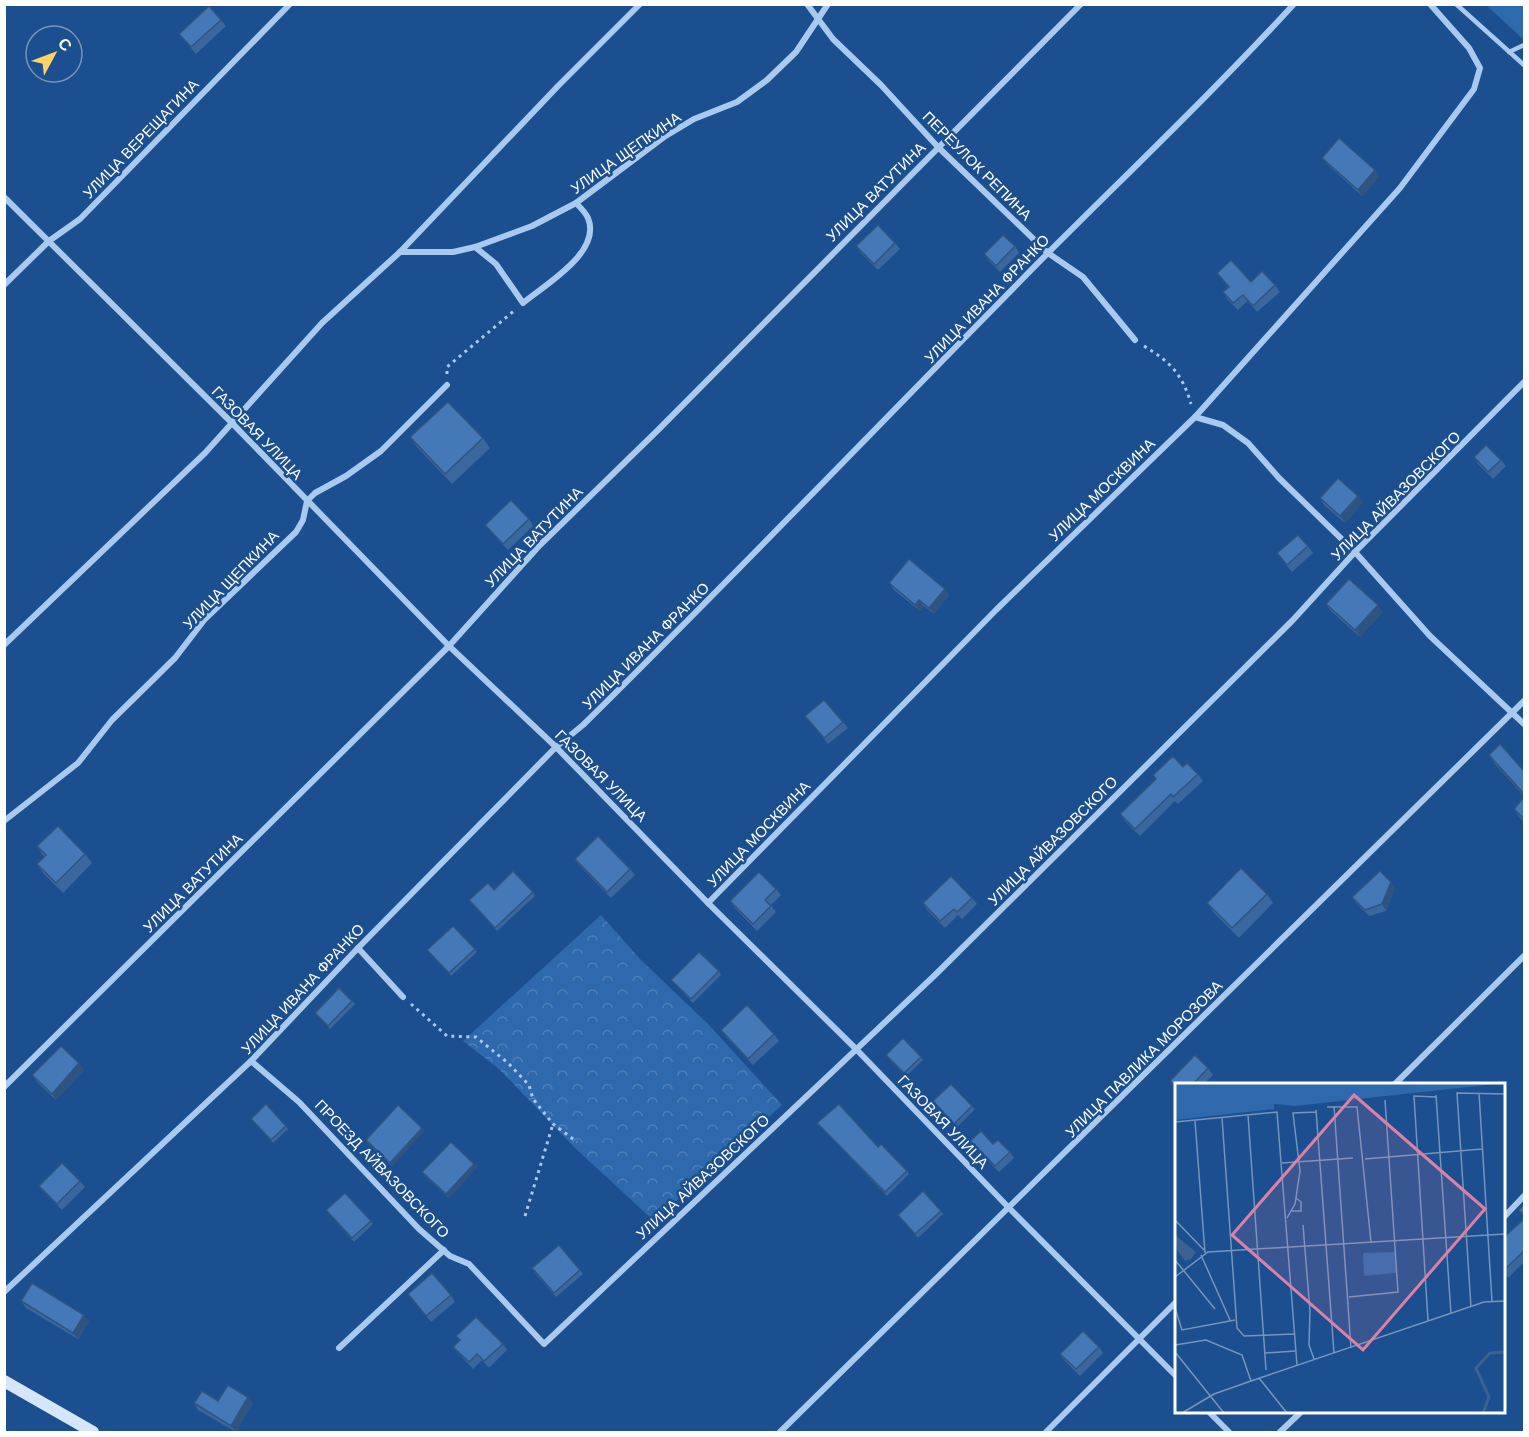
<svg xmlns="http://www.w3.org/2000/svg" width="1529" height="1437" viewBox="0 0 1529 1437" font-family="Helvetica,sans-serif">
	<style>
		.forest { fill: url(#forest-crowns) }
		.green { fill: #2e69ad }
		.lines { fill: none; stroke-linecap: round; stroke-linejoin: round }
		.path { stroke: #a9c9ee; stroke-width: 3; stroke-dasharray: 3 4.5; stroke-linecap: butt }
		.service { stroke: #a9c9ee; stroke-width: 4.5 }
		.minor { stroke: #a9c9ee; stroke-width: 6 }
		.secondary { stroke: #d6e6fa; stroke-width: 12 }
		.wall { fill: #3a679d }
		.shaded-wall { fill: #305480 }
		.building { fill: #4478b7; stroke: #305480; stroke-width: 1.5 }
		.labels { text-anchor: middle; stroke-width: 5; stroke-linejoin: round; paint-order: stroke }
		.street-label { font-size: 15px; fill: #fff; stroke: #1b4f8f }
		.inset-river { fill: none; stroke: #3c6290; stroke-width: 3 }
		.inset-road { fill: none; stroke: #7695bc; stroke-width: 1.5 }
		.view { fill: #dd80a5; fill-opacity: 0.15; stroke: #dd80a5; stroke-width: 3 }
		.inset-edge { fill: none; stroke: #fff; stroke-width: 3 }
	</style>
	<defs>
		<pattern id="forest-crowns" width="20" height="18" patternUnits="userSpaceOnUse" patternTransform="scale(1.5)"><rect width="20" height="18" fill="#2e69ad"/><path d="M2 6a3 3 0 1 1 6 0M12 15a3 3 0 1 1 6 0" fill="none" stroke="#4d80b9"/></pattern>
	</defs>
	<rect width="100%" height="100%" fill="#1b4f8f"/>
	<!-- forest -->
	<polygon class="forest" points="601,915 640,959 709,1025 782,1105 654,1221 574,1147 499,1069 463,1041"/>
	<!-- green -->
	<polygon class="green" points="1486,5 1524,5 1524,40"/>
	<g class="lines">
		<!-- path -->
		<g class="path">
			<path d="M1144,346C1170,362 1182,373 1191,404"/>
			<polyline points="447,374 447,367 515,310"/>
			<polyline points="411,1004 447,1036 476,1037 508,1063 529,1085 533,1099 553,1124 577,1142"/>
			<polyline points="525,1216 553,1124"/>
		</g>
		<!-- service -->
		<g class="service">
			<polyline points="1456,4 1524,65"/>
			<polyline points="1509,52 1524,45"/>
		</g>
		<!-- minor -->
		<g class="minor">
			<polyline points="807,4 833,39 881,85 938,147 1048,253 1083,277 1135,340"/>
			<polyline points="4,197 231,422 449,646 556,747 708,903 857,1050 1010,1209 1176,1376"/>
			<path d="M475,247L496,264L523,303C546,284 602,252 588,218C586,213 580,207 576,203"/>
			<polyline points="400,252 453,252 475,247 532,226 576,203 664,137 694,119 737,102 767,80 796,52 828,4"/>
			<polyline points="4,285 49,241 80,219 290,4"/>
			<polyline points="1195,417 1223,425 1248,443 1279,478 1355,552 1430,636 1524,724"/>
			<polyline points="4,645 205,453 322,323 400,252 558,86 640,4"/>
			<polyline points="4,821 78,763 112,720 175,658 205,619 296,532 303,520 307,501 315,493 346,476 381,451 447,385"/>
			<polyline points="708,903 996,610 1195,417 1400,188 1474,89 1480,68 1469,48 1430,4"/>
			<polyline points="358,948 403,997"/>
			<polyline points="251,1061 299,1102 419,1229 450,1256 469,1264 544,1344 935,975 1292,621 1355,552 1524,382"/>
			<polyline points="1395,1084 1524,956"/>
			<polyline points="4,1087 449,646 540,545 658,430 1081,4"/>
			<polyline points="1504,1217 1524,1196"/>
			<path d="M4,1292L251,1061L358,948L556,747L583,725C740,570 892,411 1047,254C1130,171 1214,91 1294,4"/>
			<polyline points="339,1348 444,1250"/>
			<polyline points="1209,1412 1229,1432"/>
			<polyline points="780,1432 1524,701"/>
			<polyline points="1046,1432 1176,1302"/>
			<polyline points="1280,1432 1301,1412"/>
		</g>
		<!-- secondary -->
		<polyline class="secondary" points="4,1381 93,1432"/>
	</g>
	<!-- wall -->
	<g class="wall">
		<polygon points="221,20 226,26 196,54 179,34"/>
		<polygon points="1322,158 1375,170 1379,177 1362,196 1327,164"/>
		<polygon points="895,243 900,249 878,270 861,253 856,246"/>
		<polygon points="1015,246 1019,253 1000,272 989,261 984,254"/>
		<polygon points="1217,273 1251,282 1275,285 1280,292 1257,312 1247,301 1238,310 1227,299 1223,292 1228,287"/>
		<polygon points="410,437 483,438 490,448 452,484 417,447"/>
		<polygon points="1474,457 1501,460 1506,466 1493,479 1478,464"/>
		<polygon points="1358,496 1363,502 1345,523 1324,505 1320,498"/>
		<polygon points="529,519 533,526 508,550 490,531 485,525"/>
		<polygon points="1308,546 1313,553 1292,572 1277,553"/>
		<polygon points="889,583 945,589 949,595 934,614 924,606 920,611 894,590"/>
		<polygon points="1326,604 1383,612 1360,637 1330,610"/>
		<polygon points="805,716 843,722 848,728 828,744"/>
		<polygon points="1489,755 1524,771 1524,796 1495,764"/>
		<polygon points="1183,767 1198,774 1203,781 1178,804 1175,801 1140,836 1125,821 1120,814 1156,779 1153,775"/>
		<polygon points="1524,797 1524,822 1520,818 1514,809"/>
		<polygon points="37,846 85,854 92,863 63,893 44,874 37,864 44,857"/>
		<polygon points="575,859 630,869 635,875 611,898 579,865"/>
		<polygon points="1395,888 1386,911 1369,916 1357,904 1352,897"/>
		<polygon points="776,889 781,895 771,905 776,912 757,931 734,907 730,901"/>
		<polygon points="494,890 533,892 535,896 497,931 469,900"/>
		<polygon points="1267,894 1273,903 1239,938 1214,913 1207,903"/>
		<polygon points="972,898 977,904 962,919 958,915 945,928 927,910 923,903"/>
		<polygon points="475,949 477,952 451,976 427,950"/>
		<polygon points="719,971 721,975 693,1003 671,980"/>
		<polygon points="352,1001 355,1004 330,1029 315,1013"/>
		<polygon points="721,1030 774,1034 779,1041 753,1065 726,1037"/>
		<polygon points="886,1055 921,1057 923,1060 906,1076"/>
		<polygon points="1208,1068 1213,1075 1204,1084 1176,1084 1176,1089 1170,1081"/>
		<polygon points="84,1070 56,1100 37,1082 32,1075"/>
		<polygon points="933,1101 972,1106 975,1109 957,1127"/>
		<polygon points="251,1119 286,1126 288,1129 273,1143"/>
		<polygon points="817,1123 878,1147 907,1171 909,1174 887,1196"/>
		<polygon points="422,1128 424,1131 392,1166 368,1143 366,1140"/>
		<polygon points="970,1141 993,1144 1010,1152 1014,1158 999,1172 975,1147"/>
		<polygon points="474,1164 477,1167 449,1198 425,1176 422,1172"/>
		<polygon points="80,1181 85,1187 62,1210 44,1192 39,1186"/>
		<polygon points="326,1210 371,1221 373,1224 354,1242"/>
		<polygon points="941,1211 943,1214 918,1238 898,1215"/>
		<polygon points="1524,1219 1524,1262 1508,1278 1503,1273 1503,1238"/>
		<polygon points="580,1270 583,1274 556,1297 534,1272"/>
		<polygon points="408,1294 451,1295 455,1302 431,1322"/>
		<polygon points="21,1301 89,1321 78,1339 26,1308"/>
		<polygon points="456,1336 503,1344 507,1350 489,1368 482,1360 473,1369 458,1353 453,1347 460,1341"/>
		<polygon points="1099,1347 1103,1353 1080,1376 1064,1360 1060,1354"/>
		<polygon points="218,1401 253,1403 236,1432 198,1410 194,1403"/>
	</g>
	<!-- shaded-wall -->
	<g class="shaded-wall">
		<polygon points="1375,170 1379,177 1362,196 1358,190"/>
		<polygon points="1358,496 1363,502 1345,523 1340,516"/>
		<polygon points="945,589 949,595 934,614 929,608"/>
		<polygon points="919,600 924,606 920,611 915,605"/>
		<polygon points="1378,605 1383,612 1360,637 1355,630"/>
		<polygon points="1391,882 1395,888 1386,911 1382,904"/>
		<polygon points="79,1063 84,1070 56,1100 52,1094"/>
		<polygon points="422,1128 424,1131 392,1166 390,1163"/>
		<polygon points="474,1164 477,1167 449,1198 446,1194"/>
		<polygon points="84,1315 89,1321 78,1339 73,1333"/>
		<polygon points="248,1397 253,1403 236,1432 231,1426"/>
	</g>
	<!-- building -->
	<g class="building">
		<polygon points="209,6 221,20 191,47 179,34"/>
		<polygon points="1339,138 1375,170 1358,190 1322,158"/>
		<polygon points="878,225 895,243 874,264 856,246"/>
		<polygon points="1003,235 1015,246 996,266 984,254"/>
		<polygon points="1231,260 1251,282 1262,271 1275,285 1253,306 1243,295 1233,303 1223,292 1229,287 1217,273"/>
		<polygon points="448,402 483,438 445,474 410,437"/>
		<polygon points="1486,445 1501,460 1488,472 1474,457"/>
		<polygon points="1338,478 1358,496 1340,516 1320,498"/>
		<polygon points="511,500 529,519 503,544 485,525"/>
		<polygon points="1298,535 1308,546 1287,565 1277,553"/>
		<polygon points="909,559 945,589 929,608 919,600 915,605 889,583"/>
		<polygon points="1349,579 1378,605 1355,630 1326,604"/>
		<polygon points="824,700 843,722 824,738 805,716"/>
		<polygon points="1500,744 1524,771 1524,794 1489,755"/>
		<polygon points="1173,756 1183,767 1187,763 1198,774 1173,797 1171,794 1135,829 1120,814 1156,779 1153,775"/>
		<polygon points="1524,797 1524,819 1514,809"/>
		<polygon points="58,826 85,854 56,883 37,864 46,855 37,846"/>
		<polygon points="598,836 630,869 607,892 575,859"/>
		<polygon points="1241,868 1267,894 1232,928 1207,903"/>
		<polygon points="513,871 533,892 495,928 469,900 488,883 494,890"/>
		<polygon points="1380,871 1391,882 1382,904 1365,910 1352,897"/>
		<polygon points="759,872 776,889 765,900 771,906 753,924 730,901"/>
		<polygon points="951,876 972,898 957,912 954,909 940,921 923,903"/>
		<polygon points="453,926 475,949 449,973 427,950"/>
		<polygon points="699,952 719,971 691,999 671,980"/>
		<polygon points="339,988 352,1001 328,1026 315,1013"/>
		<polygon points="747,1005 774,1034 748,1059 721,1030"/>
		<polygon points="903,1038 921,1057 904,1073 886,1055"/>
		<polygon points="61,1046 79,1063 52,1094 32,1075"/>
		<polygon points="1195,1055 1208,1068 1193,1084 1176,1084 1176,1087 1170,1081"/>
		<polygon points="951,1084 972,1106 954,1124 933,1101"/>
		<polygon points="266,1104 286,1126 271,1140 251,1119"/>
		<polygon points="839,1104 878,1147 881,1144 907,1171 885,1192 817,1123"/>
		<polygon points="398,1105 422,1128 390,1163 366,1140"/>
		<polygon points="981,1131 993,1144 998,1140 1010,1152 995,1166 970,1141"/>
		<polygon points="451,1142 474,1164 446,1194 422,1172"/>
		<polygon points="62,1163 80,1181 57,1204 39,1186"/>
		<polygon points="923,1191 941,1211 915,1234 898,1215"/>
		<polygon points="345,1193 371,1221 352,1238 326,1210"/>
		<polygon points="1524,1204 1524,1216 1519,1210"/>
		<polygon points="1524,1219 1524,1251 1503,1271 1503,1238"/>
		<polygon points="559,1245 580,1270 554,1293 532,1268"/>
		<polygon points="432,1273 451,1295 426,1316 408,1294"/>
		<polygon points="32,1283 84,1315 73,1333 21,1301"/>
		<polygon points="476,1317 503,1344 484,1361 477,1354 469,1362 453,1347 460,1340 456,1336"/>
		<polygon points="1083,1331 1099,1347 1076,1369 1060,1354"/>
		<polygon points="228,1385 248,1397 231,1426 194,1403 202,1391 218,1401"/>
	</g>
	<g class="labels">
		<!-- street labels -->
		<g class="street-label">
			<text transform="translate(141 139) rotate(-46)" y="5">УЛИЦА ВЕРЕЩАГИНА</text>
			<text transform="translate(626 153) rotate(-35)" y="5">УЛИЦА ЩЕПКИНА</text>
			<text transform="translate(977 166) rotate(45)" y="5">ПЕРЕУЛОК РЕПИНА</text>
			<text transform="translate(876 192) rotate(-45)" y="5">УЛИЦА ВАТУТИНА</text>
			<text transform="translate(987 299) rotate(-46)" y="5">УЛИЦА ИВАНА ФРАНКО</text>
			<text transform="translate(257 433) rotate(46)" y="5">ГАЗОВАЯ УЛИЦА</text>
			<text transform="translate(1102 490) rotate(-44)" y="5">УЛИЦА МОСКВИНА</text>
			<text transform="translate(1396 496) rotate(-45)" y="5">УЛИЦА АЙВАЗОВСКОГО</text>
			<text transform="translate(534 537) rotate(-46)" y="5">УЛИЦА ВАТУТИНА</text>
			<text transform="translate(231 580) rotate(-46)" y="5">УЛИЦА ЩЕПКИНА</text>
			<text transform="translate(646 646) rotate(-45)" y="5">УЛИЦА ИВАНА ФРАНКО</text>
			<text transform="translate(601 776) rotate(45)" y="5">ГАЗОВАЯ УЛИЦА</text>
			<text transform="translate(759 834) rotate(-46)" y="5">УЛИЦА МОСКВИНА</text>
			<text transform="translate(1053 841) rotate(-45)" y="5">УЛИЦА АЙВАЗОВСКОГО</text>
			<text transform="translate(193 883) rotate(-45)" y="5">УЛИЦА ВАТУТИНА</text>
			<text transform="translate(303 989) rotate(-47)" y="5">УЛИЦА ИВАНА ФРАНКО</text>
			<text transform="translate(1144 1059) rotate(-45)" y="5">УЛИЦА ПАВЛИКА МОРОЗОВА</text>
			<text transform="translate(943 1122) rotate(46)" y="5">ГАЗОВАЯ УЛИЦА</text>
			<text transform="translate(382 1169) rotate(46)" y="5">ПРОЕЗД АЙВАЗОВСКОГО</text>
			<text transform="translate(703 1177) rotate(-43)" y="5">УЛИЦА АЙВАЗОВСКОГО</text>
		</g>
	</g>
	<!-- overview -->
	<g transform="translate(1175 1083)">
		<rect width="330" height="330" fill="#1b4f8f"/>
		<path d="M220,169L221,190L189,193L188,170Z" fill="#2e69ad"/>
		<path d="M0,0H330L120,23L99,21V26L0,37Z" fill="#2e69ad"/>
		<path d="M0,152L21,169L16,176L10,178L2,167Z" fill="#3c6290"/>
		<path class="inset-river" d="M308,330L314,314L301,285L315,270L330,269"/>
		<path class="inset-road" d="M304,10L317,218M261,12L276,231M159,23L176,265M152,24H182L196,159M141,27L159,270M73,32L91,287M47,35L62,245L69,253L119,251M20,38L30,170M0,39L102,29L122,282M190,76L307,66M107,80L178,75M117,128H126V119L121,115M112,135L120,121L125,88L118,30L141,29M0,137L29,167M128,142L135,228L134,262L139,276M26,172L55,237M0,177L40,226M0,194L33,169L330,151M174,214L223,209L210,17M296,224L282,10L330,11M0,225L7,247L60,237M253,238L239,13L261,14M0,262L31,257L67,272L76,298M0,269L49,330M90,270L120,268M84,295L112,330M7,330L39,311L76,298L309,219L330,218"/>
		<path class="view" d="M179,12L310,126L188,267L57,152Z"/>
		<rect width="330" height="330" class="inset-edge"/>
	</g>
	<!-- border -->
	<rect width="1529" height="1437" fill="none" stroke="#ffffff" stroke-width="12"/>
	<!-- north arrow -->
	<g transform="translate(54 54) rotate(49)"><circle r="28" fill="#1b4f8f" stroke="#7695bc" stroke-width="1.5"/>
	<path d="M0-4.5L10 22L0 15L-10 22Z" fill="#ffd166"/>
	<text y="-9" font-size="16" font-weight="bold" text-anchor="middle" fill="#ffffff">С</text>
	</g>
</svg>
